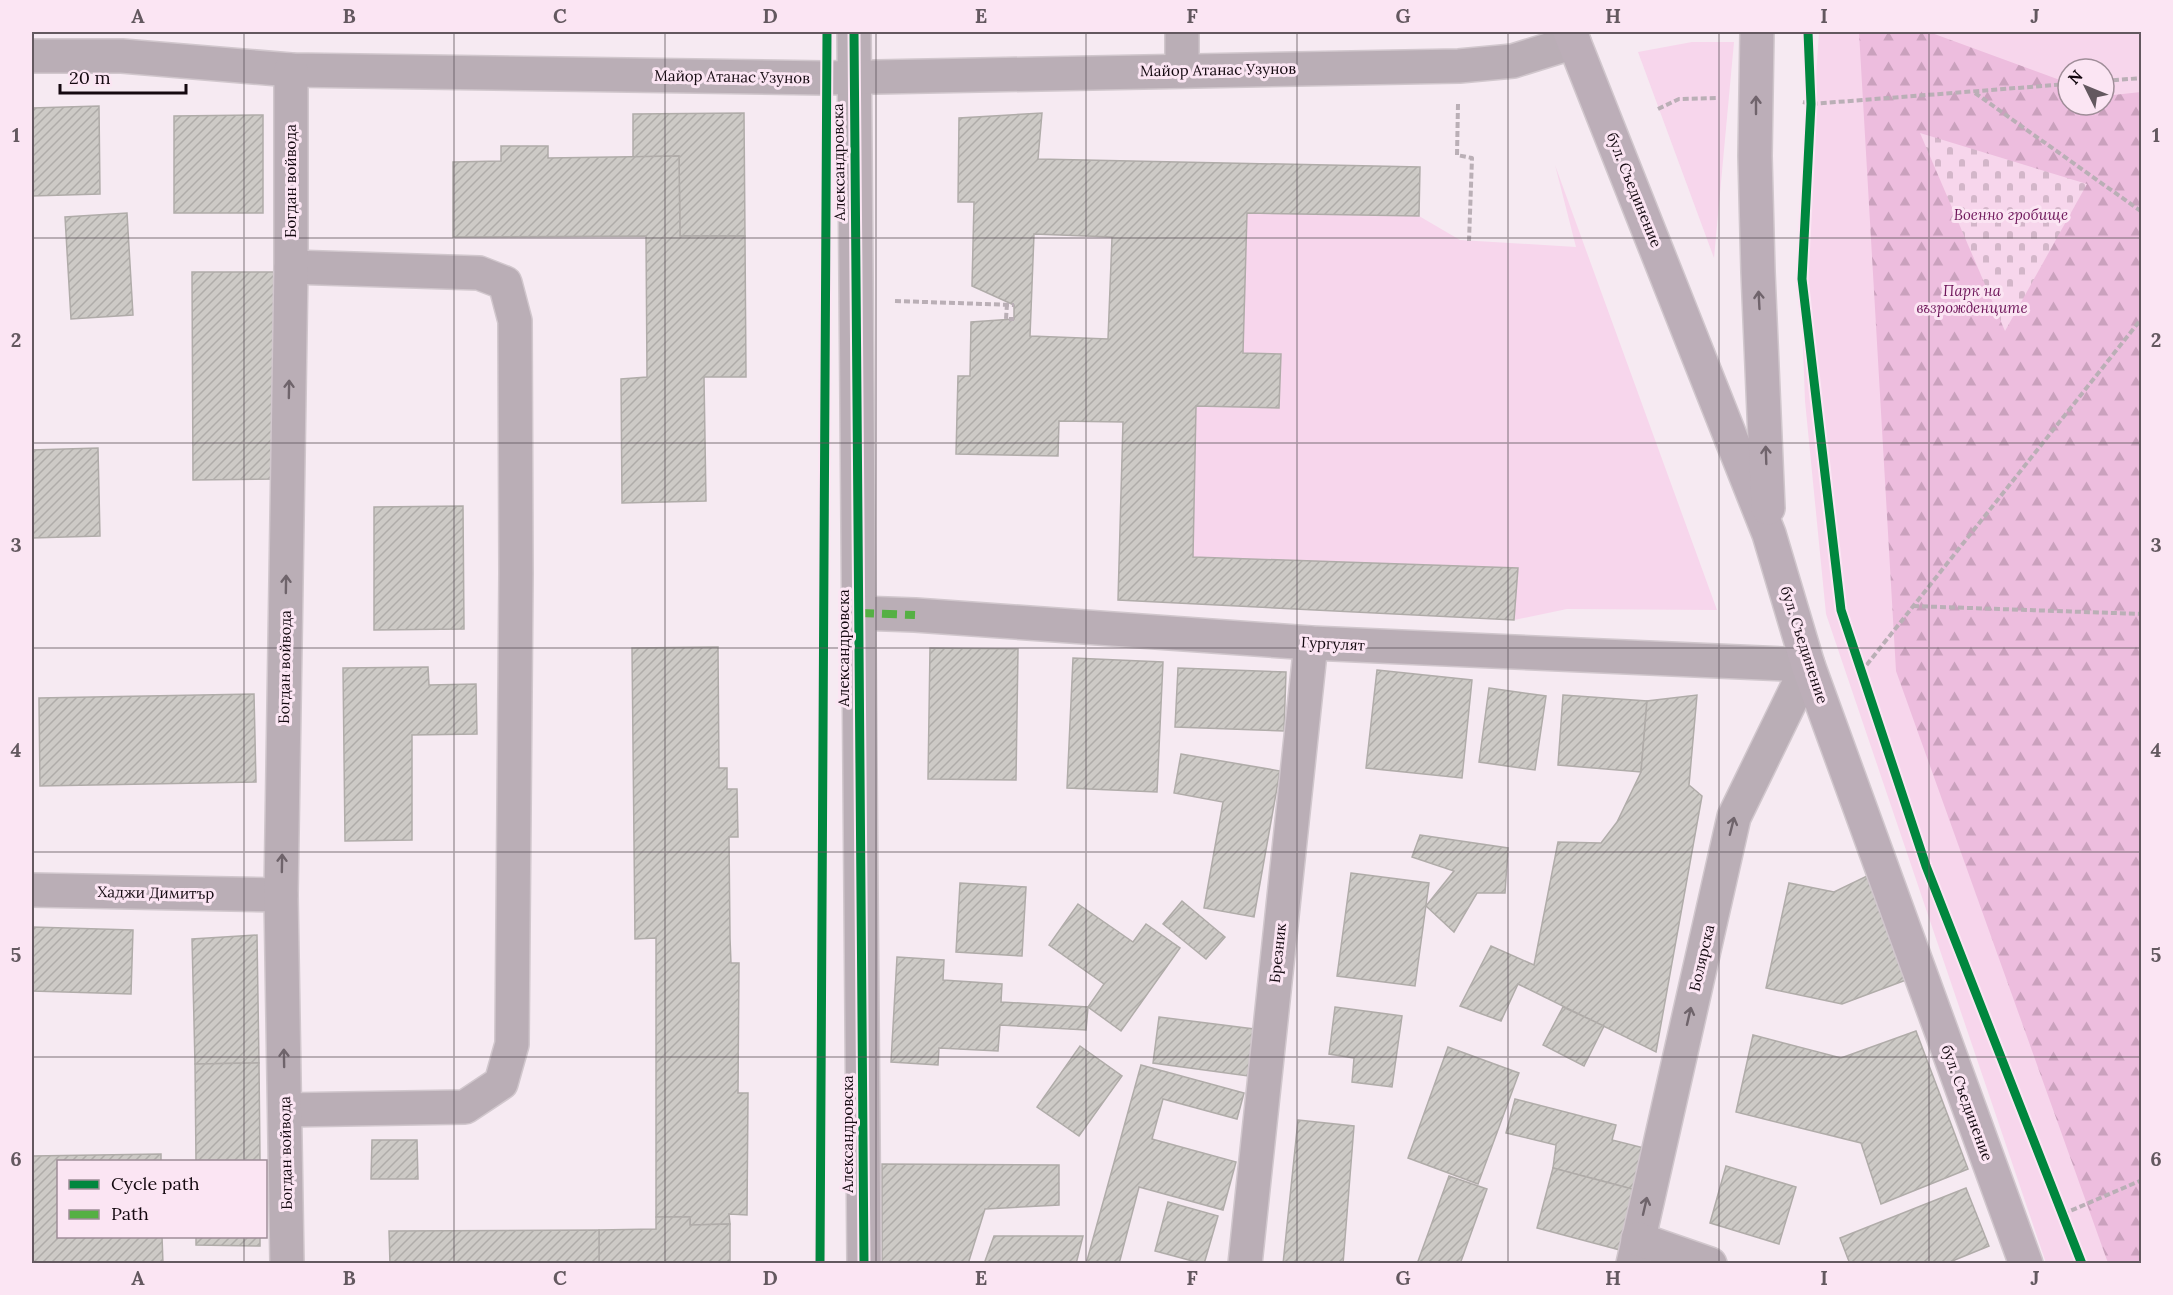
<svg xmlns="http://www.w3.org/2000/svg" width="2173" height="1295" viewBox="0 0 2173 1295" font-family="Lora,serif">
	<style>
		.green { fill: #f7d6ec; fill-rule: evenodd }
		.forest { fill: url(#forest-firs) }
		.cemetery { fill: url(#cemetery-stones) }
		.building { fill: url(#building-hatch); stroke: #b0aca9; stroke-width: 1.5; fill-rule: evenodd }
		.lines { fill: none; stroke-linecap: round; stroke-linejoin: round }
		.minor-casing { stroke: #d1c7cd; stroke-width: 36 }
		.major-casing { stroke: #d1c7cd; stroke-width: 36 }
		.path { stroke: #baafb6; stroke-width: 4; stroke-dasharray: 6 3; stroke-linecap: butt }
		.minor { stroke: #baaeb6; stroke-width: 33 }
		.major { stroke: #bcaeb8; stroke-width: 33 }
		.quiet { stroke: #55b044; stroke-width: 8; stroke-dasharray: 15 8; stroke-linecap: butt }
		.cycleway-casing { stroke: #fbe5f3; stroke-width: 13 }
		.cycleway { stroke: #00873e; stroke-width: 9 }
		.oneway { stroke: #70646c }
		.oneway2 { stroke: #6f646b }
		.grid { fill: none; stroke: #63585f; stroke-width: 1.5; stroke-opacity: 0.55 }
		.labels { text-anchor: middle; stroke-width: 6; stroke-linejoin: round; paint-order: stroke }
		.street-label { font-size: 15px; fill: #140910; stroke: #fbe5f3 }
		.park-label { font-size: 15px; font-style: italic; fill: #6e165a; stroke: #fbe5f3 }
		.neatline { fill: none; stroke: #63585f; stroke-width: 2 }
		.grid-label { font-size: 20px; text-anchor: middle; font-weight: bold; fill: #63585f }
	</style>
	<defs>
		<pattern id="forest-firs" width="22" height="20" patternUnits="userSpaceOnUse" patternTransform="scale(1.5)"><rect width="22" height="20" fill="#edbdde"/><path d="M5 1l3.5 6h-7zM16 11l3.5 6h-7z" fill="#caa1bd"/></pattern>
		<pattern id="cemetery-stones" width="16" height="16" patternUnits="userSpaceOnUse" patternTransform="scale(1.5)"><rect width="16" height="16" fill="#f7d6ec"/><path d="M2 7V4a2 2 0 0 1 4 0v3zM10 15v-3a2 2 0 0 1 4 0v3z" fill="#d3b6c9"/></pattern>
		<pattern id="building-hatch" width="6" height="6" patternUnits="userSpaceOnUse" patternTransform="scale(1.5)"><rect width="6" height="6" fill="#cdcac6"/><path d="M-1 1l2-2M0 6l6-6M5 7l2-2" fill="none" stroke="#afaca9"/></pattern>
	</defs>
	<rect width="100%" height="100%" fill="#f6eaf2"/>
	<!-- green -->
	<g class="green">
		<path d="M1819,32H2141V1263H2046L1826,614L1805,401L1801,293ZM2068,69H2104V105H2068Z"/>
		<polygon points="1692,42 1734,42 1714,258 1638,52"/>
		<polygon points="1555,165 1717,610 1567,609 1514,620 1518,568 1193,557 1196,406 1279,407 1281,354 1243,353 1247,213 1419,216 1460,240 1576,247"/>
	</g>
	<!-- forest -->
	<polygon class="forest" points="1859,32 1929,32 2068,83 2068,105 2104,105 2104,96 2141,92 2141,1263 2108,1263 1896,671"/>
	<!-- cemetery -->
	<polygon class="cemetery" points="1920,133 2087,184 2005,331"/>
	<!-- building -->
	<g class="building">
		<polygon points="99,106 100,194 32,196 32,108"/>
		<polygon points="744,113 745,236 680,236 679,156 633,157 633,114"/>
		<path d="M1042,113L1038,159L1420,167L1419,216L1247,213L1243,353L1281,354L1279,408L1196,406L1193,557L1518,568L1514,620L1118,600L1123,422L1059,421L1058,456L956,454L958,376H970L971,322L1014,319V305L972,286L974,202H958L959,118ZM1034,234L1112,237L1108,339L1030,336Z"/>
		<polygon points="263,115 263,213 174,213 174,116"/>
		<polygon points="501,146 548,146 548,158 679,156 680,236 745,236 746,377 704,377 706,501 622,503 621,379 647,377 646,236 453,237 453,162 501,161"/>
		<polygon points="127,213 133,315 71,319 65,217"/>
		<polygon points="192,272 277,272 277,479 193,480"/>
		<polygon points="98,448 100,536 32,538 32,450"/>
		<polygon points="463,506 464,629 374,630 374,507"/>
		<polygon points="718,647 719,768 727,768 727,789 737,789 738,837 729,837 730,938 731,963 739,963 738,1093 748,1093 747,1215 729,1214 730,1224 690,1225 690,1217 656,1217 656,938 635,939 632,648"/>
		<polygon points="930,648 1018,649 1016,780 928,779"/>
		<polygon points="1073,658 1163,662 1157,792 1067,788"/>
		<polygon points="428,667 429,685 476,684 477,734 412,735 412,840 345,841 343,668"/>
		<polygon points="1178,668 1286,672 1284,731 1175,727"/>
		<polygon points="1377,670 1472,680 1462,778 1366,768"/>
		<polygon points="1489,688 1546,696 1535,770 1479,762"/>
		<polygon points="254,694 256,782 40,786 39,698"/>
		<polygon points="1563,695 1647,701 1641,772 1558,765"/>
		<polygon points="1697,695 1689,785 1702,796 1656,1052 1518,984 1501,1021 1460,1006 1491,946 1534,965 1558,842 1601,843 1617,822 1641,772 1647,701"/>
		<polygon points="1181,754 1280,771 1254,917 1204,908 1223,802 1174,793"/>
		<polygon points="1420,835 1508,848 1505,893 1477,893 1454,932 1426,906 1454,871 1412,857"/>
		<polygon points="1351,873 1429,883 1415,986 1337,976"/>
		<polygon points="1869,875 1906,980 1842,1004 1766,988 1789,883 1834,892"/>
		<polygon points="960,883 1026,887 1022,956 956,952"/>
		<polygon points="1182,901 1225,937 1206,959 1163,924"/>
		<polygon points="1078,904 1133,942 1146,924 1180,948 1121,1031 1088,1007 1104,984 1049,945"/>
		<polygon points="32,927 133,930 131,994 32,991"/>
		<polygon points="257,935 259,1063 195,1064 192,939"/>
		<polygon points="897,957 944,960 943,980 1002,984 1001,1002 1088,1007 1086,1030 1000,1025 998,1051 939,1048 938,1065 891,1062"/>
		<polygon points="1335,1007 1402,1016 1392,1087 1352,1082 1354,1058 1329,1054"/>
		<polygon points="1563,1007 1604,1026 1584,1066 1543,1045"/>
		<polygon points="1159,1017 1254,1029 1248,1076 1153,1063"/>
		<polygon points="1916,1031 1968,1169 1881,1204 1861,1143 1736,1112 1753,1035 1841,1058"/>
		<polygon points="1080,1046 1122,1076 1079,1136 1037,1107"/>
		<polygon points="1448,1047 1519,1073 1478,1184 1408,1158"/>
		<polygon points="259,1063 260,1162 196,1162 195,1064"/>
		<polygon points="1141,1065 1244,1093 1237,1119 1163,1099 1152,1139 1236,1162 1223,1210 1139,1187 1119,1264 1086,1264"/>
		<polygon points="1515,1099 1616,1125 1612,1140 1648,1149 1636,1190 1553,1168 1556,1145 1506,1133"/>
		<polygon points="1298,1120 1354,1126 1343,1264 1283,1264"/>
		<polygon points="372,1140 417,1140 418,1179 371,1179"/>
		<polygon points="161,1154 161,1162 58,1162 58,1236 162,1236 163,1264 32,1264 32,1156"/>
		<polygon points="882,1164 1059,1165 1059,1205 985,1209 968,1264 882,1264"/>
		<polygon points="1726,1166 1796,1187 1779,1244 1710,1223"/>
		<polygon points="1553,1168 1636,1190 1620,1250 1537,1228"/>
		<polygon points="1449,1176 1487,1189 1460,1264 1417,1264"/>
		<polygon points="1966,1188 1989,1246 1945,1264 1850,1264 1840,1238"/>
		<polygon points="1168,1202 1218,1216 1204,1264 1155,1251"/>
		<polygon points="656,1217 690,1217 690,1225 730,1224 730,1264 599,1264 599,1230 656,1229"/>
		<polygon points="599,1230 599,1264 390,1264 389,1231"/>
		<polygon points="196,1236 260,1236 260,1246 196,1245"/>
		<polygon points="994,1236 1083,1236 1076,1264 984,1264"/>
	</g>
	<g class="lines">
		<defs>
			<g id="minor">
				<polyline points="854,32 864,1264"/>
				<polyline points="32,56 122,56 291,70 825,78 1459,66 1513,61 1574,42"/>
				<polyline points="1182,71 1182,32"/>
				<polyline points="859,613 915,615 1311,643 1808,665 1734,817 1633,1264"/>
				<polyline points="32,890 281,895"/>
				<polyline points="285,1110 465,1107 501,1083 512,1044 516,573 515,321 505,283 479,273 291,267"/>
				<polyline points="1638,1239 1710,1264"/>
				<polyline points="287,1264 281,895 291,267 291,70"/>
				<polyline points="1245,1264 1311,643"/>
			</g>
			<g id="major">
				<polyline points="1570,32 1769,534 1808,665 2026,1264"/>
				<polyline points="1757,32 1755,156 1758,272 1768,508"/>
			</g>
		</defs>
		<!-- minor casing -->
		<use href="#minor" class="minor-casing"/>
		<!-- major casing -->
		<use href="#major" class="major-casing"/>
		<!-- path -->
		<g class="path">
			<polyline points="2104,81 2142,78"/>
			<polyline points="1975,93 2142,212"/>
			<polyline points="1803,102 1811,104 2068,84"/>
			<polyline points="1458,104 1457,155 1472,158 1469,241"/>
			<polyline points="1658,109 1679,99 1718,98"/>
			<polyline points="895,301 1014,305"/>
			<polyline points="1007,304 1006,319 1014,319"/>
			<polyline points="1913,606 2142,614"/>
			<polyline points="1861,672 2142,318"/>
			<polyline points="2063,1214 2142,1180"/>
		</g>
		<!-- minor -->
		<use href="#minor" class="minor"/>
		<!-- major -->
		<use href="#major" class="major"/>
		<!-- quiet -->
		<polyline class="quiet" points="859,613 915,615"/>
		<defs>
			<g id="cycleway">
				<polyline points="854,32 864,1264"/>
				<polyline points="1808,32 1811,104 1802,279 1841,610 1926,866 2082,1264"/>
				<polyline points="820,1264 827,32"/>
			</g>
		</defs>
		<!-- cycleway casing -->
		<use href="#cycleway" class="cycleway-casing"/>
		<!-- cycleway -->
		<use href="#cycleway" class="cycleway"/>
	</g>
	<!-- one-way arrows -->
	<defs><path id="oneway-shaft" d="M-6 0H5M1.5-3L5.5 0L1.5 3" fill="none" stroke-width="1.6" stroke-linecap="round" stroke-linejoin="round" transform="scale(1.5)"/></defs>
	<g class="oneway">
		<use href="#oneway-shaft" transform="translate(1756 105) rotate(-90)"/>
		<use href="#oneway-shaft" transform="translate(1759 300) rotate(-93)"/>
		<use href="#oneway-shaft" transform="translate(1766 455) rotate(-92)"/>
	</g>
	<g class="oneway2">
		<use href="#oneway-shaft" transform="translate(289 389) rotate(-89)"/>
		<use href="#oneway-shaft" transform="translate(286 584) rotate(-89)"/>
		<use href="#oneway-shaft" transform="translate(1732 826) rotate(-76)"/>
		<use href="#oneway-shaft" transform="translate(282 863) rotate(-89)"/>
		<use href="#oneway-shaft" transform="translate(1689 1016) rotate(-77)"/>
		<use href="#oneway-shaft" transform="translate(284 1058) rotate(-91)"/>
		<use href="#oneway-shaft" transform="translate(1645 1206) rotate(-77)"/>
	</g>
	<!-- grid -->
	<path class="grid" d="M244,32V1162M454,32V1264M665,32V1264M876,32V1264M1086,32V1264M1297,32V1264M1508,32V1264M1719,32V1264M1929,32V1264M32,238H2142M32,443H2142M32,648H2142M32,852H2142M32,1057H2142M244,1236V1264"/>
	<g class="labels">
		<!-- street labels -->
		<g class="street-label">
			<text transform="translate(1218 70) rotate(-1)" y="5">Майор Атанас Узунов</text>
			<text transform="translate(732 77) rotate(1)" y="5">Майор Атанас Узунов</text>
			<text transform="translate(839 162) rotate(-91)" y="5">Александровска</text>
			<text transform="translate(291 181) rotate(-90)" y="5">Богдан войвода</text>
			<text transform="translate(1634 190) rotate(68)" y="5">бул. Съединение</text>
			<text transform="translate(1333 644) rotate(3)" y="5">Гургулят</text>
			<text transform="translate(1804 645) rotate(72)" y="5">бул. Съединение</text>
			<text transform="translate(844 648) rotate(-90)" y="5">Александровска</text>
			<text transform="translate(285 667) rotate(-89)" y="5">Богдан войвода</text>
			<text transform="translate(156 893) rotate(1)" y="5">Хаджи Димитър</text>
			<text transform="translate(1278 953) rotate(-84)" y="5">Брезник</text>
			<text transform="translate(1702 958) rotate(-77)" y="5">Болярска</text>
			<text transform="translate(1967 1103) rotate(70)" y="5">бул. Съединение</text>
			<text transform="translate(848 1134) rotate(-90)" y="5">Александровска</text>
			<text transform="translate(286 1153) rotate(-91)" y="5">Богдан войвода</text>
		</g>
		<!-- park labels -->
		<g class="park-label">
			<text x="2011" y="220">Военно гробище</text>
			<text x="1972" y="296">Парк на<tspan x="1972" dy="17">възрожденците</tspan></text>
		</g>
	</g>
	<!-- border -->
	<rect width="2173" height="1295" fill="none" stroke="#fbe5f3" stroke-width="66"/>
	<!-- legend -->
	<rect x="57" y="1160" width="210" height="78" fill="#fbe5f3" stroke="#9f8d98" stroke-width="1.5"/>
	<rect x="69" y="1180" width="30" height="9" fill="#00873e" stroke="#9f8d98" stroke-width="1.5"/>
	<text x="111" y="1190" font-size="18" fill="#140910">Cycle path</text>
	<rect x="69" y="1210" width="30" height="9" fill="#55b044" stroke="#9f8d98" stroke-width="1.5"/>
	<text x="111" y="1220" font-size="18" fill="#140910">Path</text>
	<!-- north arrow -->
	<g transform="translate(2086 87) rotate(313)"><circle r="28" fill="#fbe5f3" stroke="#9f8d98" stroke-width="1.5"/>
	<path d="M0-4.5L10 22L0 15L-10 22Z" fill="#63585f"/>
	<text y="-9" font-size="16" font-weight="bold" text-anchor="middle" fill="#140910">N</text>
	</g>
	<!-- scale -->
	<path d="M60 84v9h126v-9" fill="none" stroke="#140910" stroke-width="3"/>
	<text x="69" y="84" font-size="18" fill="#140910" stroke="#fbe5f3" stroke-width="4.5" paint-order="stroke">20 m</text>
	<rect x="33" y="33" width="2107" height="1229" class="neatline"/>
	<g class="grid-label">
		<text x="138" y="23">A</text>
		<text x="349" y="23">B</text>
		<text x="560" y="23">C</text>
		<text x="770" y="23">D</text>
		<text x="981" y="23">E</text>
		<text x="1192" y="23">F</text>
		<text x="1403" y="23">G</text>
		<text x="1613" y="23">H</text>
		<text x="1824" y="23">I</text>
		<text x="2035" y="23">J</text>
		<text x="16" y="142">1</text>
		<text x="2156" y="142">1</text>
		<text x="16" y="347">2</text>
		<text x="2156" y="347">2</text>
		<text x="16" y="552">3</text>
		<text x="2156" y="552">3</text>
		<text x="16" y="757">4</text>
		<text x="2156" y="757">4</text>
		<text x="16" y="962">5</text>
		<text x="2156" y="962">5</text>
		<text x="16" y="1166">6</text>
		<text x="2156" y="1166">6</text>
		<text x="138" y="1285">A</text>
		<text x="349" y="1285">B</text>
		<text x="560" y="1285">C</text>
		<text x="770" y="1285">D</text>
		<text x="981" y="1285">E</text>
		<text x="1192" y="1285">F</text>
		<text x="1403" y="1285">G</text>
		<text x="1613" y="1285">H</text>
		<text x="1824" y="1285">I</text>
		<text x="2035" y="1285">J</text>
	</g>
</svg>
